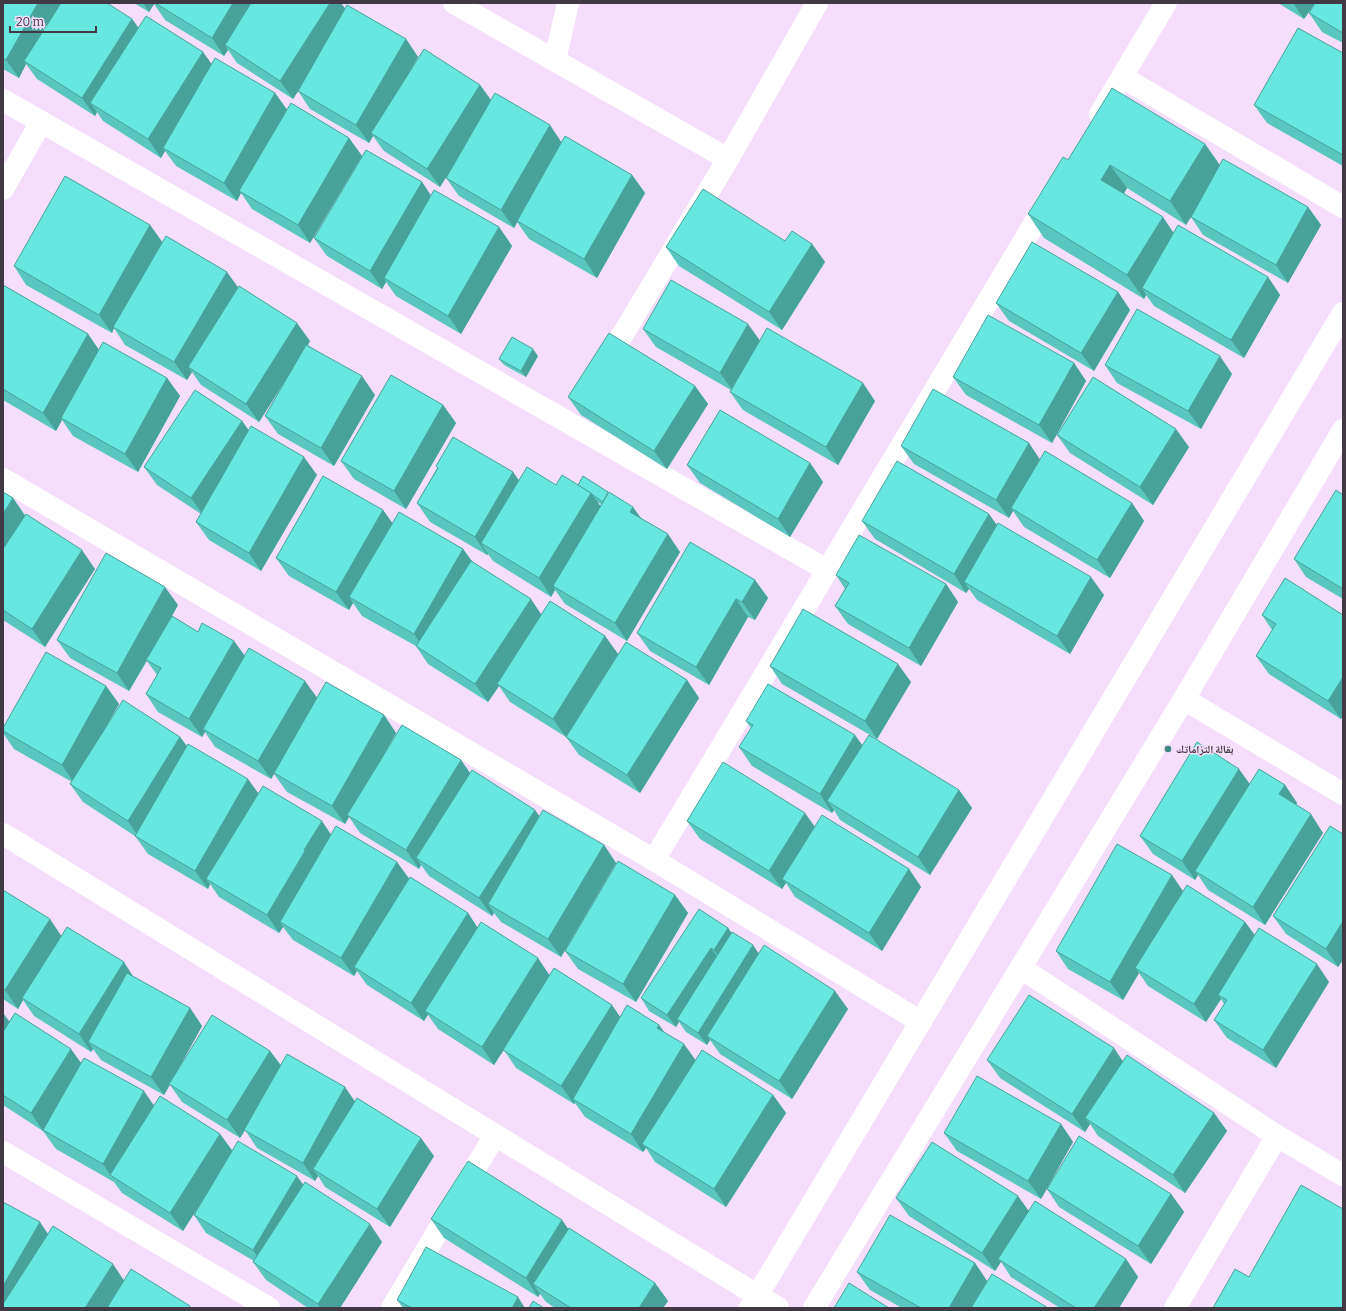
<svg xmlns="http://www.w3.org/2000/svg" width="1346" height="1311" viewBox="0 0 1346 1311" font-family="Bitter,'Noto Naskh Arabic',serif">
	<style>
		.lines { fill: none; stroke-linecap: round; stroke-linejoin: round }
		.street { stroke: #fff; stroke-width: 22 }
		.secondary { stroke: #fff; stroke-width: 22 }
		.wall { fill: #59c7c0; fill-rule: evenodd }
		.shaded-wall { fill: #48a29c }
		.building { fill: #67e7df; stroke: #48a29c }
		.poi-dot { fill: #408782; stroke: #f4defb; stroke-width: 1.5 }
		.labels { text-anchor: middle; stroke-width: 3; stroke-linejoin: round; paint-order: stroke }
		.poi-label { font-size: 11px; font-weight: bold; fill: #413944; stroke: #f4defb; text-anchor: start }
	</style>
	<rect width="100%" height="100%" fill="#f4defb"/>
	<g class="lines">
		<!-- street -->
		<g class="street">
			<polyline points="454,3 728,159"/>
			<polyline points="555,60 568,3"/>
			<polyline points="1122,77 1343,207"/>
			<polyline points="3,100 827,570"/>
			<polyline points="1100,114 1166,3"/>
			<polyline points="3,189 41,122"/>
			<polyline points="605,364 728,159 817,3"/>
			<polyline points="3,479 654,860 921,1022"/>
			<polyline points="1184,699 1343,794"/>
			<polyline points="3,834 778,1308"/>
			<polyline points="654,860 1049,199"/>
			<polyline points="1021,968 1277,1136 1343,1175"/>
			<polyline points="3,1152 269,1308"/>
			<polyline points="392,1308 495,1135"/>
			<polyline points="1175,1308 1277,1136"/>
		</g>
		<!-- secondary -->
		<g class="secondary">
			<polyline points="750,1308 1343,313"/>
			<polyline points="814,1308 1184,699 1343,430"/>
		</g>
	</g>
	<!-- wall -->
	<g class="wall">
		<polygon points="3,3 56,12 132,19 138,27 203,52 211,64 275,93 287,110 349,138 362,156 310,243 252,209 241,193 237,201 176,166 165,151 161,158 103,121 97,112 95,116 37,79 26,64 19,78 3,69"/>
		<polygon points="134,3 341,3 345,9 406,39 418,57 408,74 480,85 491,100 561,142 632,175 645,193 597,278 529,239 517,222 514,228 459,196 446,178 455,162 440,187 384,151 373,136 369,143 310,109 298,91 293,99 237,63 228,50 224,56 165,20 154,4 149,12"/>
		<polygon points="1278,3 1315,3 1304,19"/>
		<polygon points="1343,3 1343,43 1322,32 1309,13"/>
		<polygon points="1343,53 1343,166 1267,123 1254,105"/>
		<polygon points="1205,144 1220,165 1308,207 1321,225 1288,283 1203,235 1191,217 1186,225 1127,188 1124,194 1173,232 1268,277 1280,295 1244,358 1154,306 1146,295 1144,299 1044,238 1028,214 1068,160"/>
		<polygon points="422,182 431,196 499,227 512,246 461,334 396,296 386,282 382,289 327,256 314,238"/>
		<polygon points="150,225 162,242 238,288 310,341 308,345 375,395 334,466 278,434 265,416 289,375 259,422 201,385 192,372 187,380 125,345 114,328 112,333 26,285 14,266"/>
		<polygon points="785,241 812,244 825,262 782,330 679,266 666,247"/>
		<polygon points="3,285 88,334 99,350 167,378 180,396 138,472 73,436 62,420 56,431 3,400"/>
		<polygon points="1118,292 1130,310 1094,371 1009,321 996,303"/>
		<polygon points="643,329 760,341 875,401 838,465 743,410 730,392 731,390 656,347"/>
		<polygon points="538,356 526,377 504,365 499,359"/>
		<polygon points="1074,363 1086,381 1052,443 966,395 953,377"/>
		<polygon points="1105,365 1232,374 1201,429 1117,383"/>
		<polygon points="695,386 708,404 667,469 581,415 568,397"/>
		<polygon points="443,405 456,423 406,509 354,479 341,461"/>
		<polygon points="242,421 249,431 317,475 261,571 209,540 196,522 201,514 157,485 144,467"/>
		<polygon points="1057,435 1189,447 1153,505 1070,453"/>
		<polygon points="901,446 1040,460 1132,503 1144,521 1110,578 1024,527 1013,511 1009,518 914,464"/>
		<polygon points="810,463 823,482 790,537 700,483 687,465"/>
		<path d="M436,466L513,472L519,481L556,485H578L641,518L680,552L627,641L565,604L555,590L551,597L493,561L488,554L487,555L430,522L417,503L437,468ZM597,502L601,504L600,506Z"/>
		<polygon points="3,492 13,498 25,515 95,569 45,647 3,620"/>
		<polygon points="1343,495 1343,599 1306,577 1294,559"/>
		<polygon points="383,510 392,523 463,549 472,561 541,615 605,636 618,654 566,737 510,702 499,686 488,702 428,664 416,646 362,616 353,603 349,610 289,576 276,558"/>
		<polygon points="862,521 997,525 1104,595 1070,654 977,600 969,589 966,593 875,539"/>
		<polygon points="836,575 946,584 958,602 921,666 848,624 835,606 845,589"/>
		<polygon points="755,580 768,598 755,620 748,617 709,685 650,651 637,633"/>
		<polygon points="178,605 172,616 198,632 234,641 245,656 317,698 384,715 396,733 386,751 461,760 470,773 539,816 604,845 616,863 561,957 501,922 494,913 492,916 429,876 421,865 419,869 360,833 349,817 345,824 287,792 274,774 271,779 215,747 205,732 202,737 158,712 146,694 157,675 147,661 129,691 70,658 57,640"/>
		<polygon points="1262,615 1343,615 1343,715 1341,719 1269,674 1256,656 1272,630"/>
		<polygon points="770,666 911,682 877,739 782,684"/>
		<polygon points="687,680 699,698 640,793 579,755 566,737"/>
		<polygon points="106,686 119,704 107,725 180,737 187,746 258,794 331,834 397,862 409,879 468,913 478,928 550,975 620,1017 659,1025 664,1032 695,1060 773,1095 786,1113 726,1207 655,1162 646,1148 643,1152 585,1117 575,1103 574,1104 516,1068 504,1050 494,1065 438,1029 428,1015 424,1021 367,985 357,971 354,976 293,940 283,927 279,933 219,897 210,884 208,889 148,854 135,836 83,802 70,784 72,782 14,749 3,733 3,728"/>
		<polygon points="746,721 862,745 959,790 972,808 930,875 840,820 834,810 832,813 752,766 739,747 751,728"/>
		<polygon points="1250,784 1285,785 1297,803 1296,805 1323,833 1265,925 1208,890 1198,875 1195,880 1153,854 1140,836"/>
		<polygon points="687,821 815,827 909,869 921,887 882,951 795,897 786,883 782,889 700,839"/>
		<polygon points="1343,834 1343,960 1338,967 1286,934 1273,916"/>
		<polygon points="3,890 61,936 190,1008 202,1026 176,1073 270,1051 281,1065 355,1101 434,1156 390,1227 325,1187 318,1176 315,1181 257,1148 245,1130 240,1138 182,1102 170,1085 164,1095 101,1060 93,1049 91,1052 34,1016 23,1000 18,1009 3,999"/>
		<polygon points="1183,891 1245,922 1255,935 1329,982 1276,1068 1227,1038 1214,1020 1224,1004 1221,999 1206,1022 1148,986 1139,973 1123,1000 1068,969 1056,951"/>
		<polygon points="675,895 688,913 636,1002 578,969 565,951"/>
		<polygon points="728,928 731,932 759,954 848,1009 792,1099 720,1054 710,1040 707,1045 686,1032 679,1022 676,1027 649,1011 641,998"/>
		<polygon points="3,1013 10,1022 154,1105 220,1134 232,1150 303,1185 382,1242 340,1308 308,1308 266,1280 253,1262 254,1261 206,1233 194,1215 205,1196 183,1231 122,1193 114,1182 56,1149 43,1131 3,1105"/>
		<polygon points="987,1060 1123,1061 1214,1113 1227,1131 1185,1193 1098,1136 1090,1124 1085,1132 1000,1078"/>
		<polygon points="1061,1124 1073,1142 1041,1199 957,1151 944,1133"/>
		<polygon points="1047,1189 1171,1194 1184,1212 1151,1264 1059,1207"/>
		<polygon points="896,1198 1126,1259 1138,1277 1119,1308 1060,1308 1011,1277 1001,1262 995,1271 909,1216"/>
		<polygon points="431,1219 562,1220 568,1229 655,1283 668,1301 663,1308 555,1308 546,1302 540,1294 538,1297 444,1238"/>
		<polygon points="975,1263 987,1281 981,1292 1048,1308 902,1308 870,1290 857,1272"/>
		<polygon points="397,1300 525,1308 403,1308"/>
	</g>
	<!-- shaded-wall -->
	<g class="shaded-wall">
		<polygon points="38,3 61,3 27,63 24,61 26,64 19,78 6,60"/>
		<polygon points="143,3 154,3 154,4 149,12"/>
		<polygon points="233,3 257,3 225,45 228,50 224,56 212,38"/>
		<polygon points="330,3 341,3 348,13 293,99 280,81"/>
		<polygon points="1293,3 1315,3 1304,19"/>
		<polygon points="132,19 145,37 90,103 97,112 95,116 82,98"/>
		<polygon points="406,39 418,57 374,135 371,133 373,136 369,143 356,125"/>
		<polygon points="203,52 216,70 163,148 165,151 161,158 148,139"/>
		<polygon points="480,85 493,103 440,187 427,169"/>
		<polygon points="275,93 288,111 239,191 241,193 237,201 224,183"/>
		<polygon points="550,125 562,143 514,228 501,210"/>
		<polygon points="349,138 362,156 310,243 298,225"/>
		<polygon points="1205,144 1221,167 1186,225 1170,201"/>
		<polygon points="1110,165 1127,188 1118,203 1101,180"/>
		<polygon points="632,175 645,193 597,278 584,259"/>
		<polygon points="422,182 434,200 384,278 386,282 382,289 370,271"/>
		<polygon points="1308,207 1321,225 1288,283 1276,265"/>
		<polygon points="1163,217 1179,241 1142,288 1146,295 1144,299 1127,275"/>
		<polygon points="150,225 163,243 113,327 114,328 112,333 99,315"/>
		<polygon points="499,227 512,246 461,334 448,316"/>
		<polygon points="812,244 825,262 782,330 769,312"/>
		<polygon points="227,272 240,290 188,367 192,372 187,380 174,362"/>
		<polygon points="1268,277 1280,295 1244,358 1231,340"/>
		<polygon points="1118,292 1130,310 1094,371 1081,353"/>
		<polygon points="297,323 310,341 259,422 246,404"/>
		<polygon points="748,324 761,342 733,391 720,373"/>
		<polygon points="88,334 101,353 61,418 62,420 56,431 43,413"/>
		<polygon points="533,349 538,356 526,377 521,371"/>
		<polygon points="1220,356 1232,374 1201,429 1188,411"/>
		<polygon points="1074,363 1086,381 1052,443 1039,425"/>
		<polygon points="362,376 375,395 334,466 321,448"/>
		<polygon points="167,378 180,396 138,472 125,454"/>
		<polygon points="863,383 875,401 838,465 826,447"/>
		<polygon points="695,386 708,404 667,469 654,451"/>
		<polygon points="443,405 456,423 406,509 394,491"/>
		<polygon points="242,421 255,439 204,516 191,498"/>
		<polygon points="1176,429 1189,447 1153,505 1140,487"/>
		<polygon points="1029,443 1041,461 1011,508 1013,511 1009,518 996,500"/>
		<polygon points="304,457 317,475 261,571 249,553"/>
		<polygon points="810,463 823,482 790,537 778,519"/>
		<polygon points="513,472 526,490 481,543 488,554 487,555 475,537"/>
		<polygon points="591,493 604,511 553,586 555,590 551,597 539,578"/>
		<polygon points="13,498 25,516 3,552 3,514"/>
		<polygon points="1132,503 1144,521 1110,578 1097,560"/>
		<polygon points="633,507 646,525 630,512"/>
		<polygon points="383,510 396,528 349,597 353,603 349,610 336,592"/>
		<polygon points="989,514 1002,532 964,582 969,589 966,593 954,574"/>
		<polygon points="668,534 680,552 627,641 615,623"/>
		<polygon points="463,549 476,567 427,653 414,634"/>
		<polygon points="82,550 95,569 45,647 32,629"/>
		<polygon points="1091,577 1104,595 1070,654 1057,636"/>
		<polygon points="755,580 768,598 755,620 742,602"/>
		<polygon points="946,584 958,602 921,666 909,648"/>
		<polygon points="165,587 178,605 129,691 117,673"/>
		<polygon points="531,599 543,617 497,684 499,686 488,702 475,684"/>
		<polygon points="736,599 748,617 709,685 696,667"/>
		<polygon points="605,636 618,654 566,737 553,719"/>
		<polygon points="234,641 247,659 203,729 205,732 202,737 189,719"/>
		<polygon points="898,664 911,682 877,739 865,721"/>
		<polygon points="1343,677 1343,707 1341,706 1343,708 1343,715 1341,719 1328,701"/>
		<polygon points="687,680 699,698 640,793 627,775"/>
		<polygon points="305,681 318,699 271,779 258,761"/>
		<polygon points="106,686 119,704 74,783 62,765"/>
		<polygon points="384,715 396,733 349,816 347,815 349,817 345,824 332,806"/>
		<polygon points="855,735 868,753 827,801 834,810 832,813 820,794"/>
		<polygon points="180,737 193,755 140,839 128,821"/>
		<polygon points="461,760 474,779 416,858 421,865 419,869 406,850"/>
		<polygon points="1239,769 1252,787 1195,871 1198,875 1195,880 1182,861"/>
		<polygon points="248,779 261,797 206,879 210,884 208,889 195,871"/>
		<polygon points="1285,785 1297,803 1292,812 1279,794"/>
		<polygon points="959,790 972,808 930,875 918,857"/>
		<polygon points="535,810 548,828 488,904 494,913 492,916 479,898"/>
		<polygon points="805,813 818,831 782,879 786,883 782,889 769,871"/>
		<polygon points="1311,814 1323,833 1265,925 1253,907"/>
		<polygon points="322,821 334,839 280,922 283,927 279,933 267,915 304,850"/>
		<polygon points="604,845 616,863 561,957 548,939"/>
		<polygon points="397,862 410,880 354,967 357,971 354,976 341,958"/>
		<polygon points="909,869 921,887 882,951 869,933"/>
		<polygon points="1172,875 1185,894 1135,968 1139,973 1123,1000 1110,982"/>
		<polygon points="675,895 688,913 636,1002 623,984"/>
		<polygon points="468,913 480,932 425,1011 428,1014 424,1021 411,1003"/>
		<polygon points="50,919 62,937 22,998 23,1000 18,1009 5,990"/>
		<polygon points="1343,921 1343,960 1338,967 1326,949"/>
		<polygon points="1245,922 1258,940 1218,995 1221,999 1206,1022 1194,1004"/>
		<polygon points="728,928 737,941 723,962 714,950"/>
		<polygon points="753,945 762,958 707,1036 710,1040 707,1045 698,1033"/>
		<polygon points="711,948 720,960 677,1019 679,1022 676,1027 667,1015"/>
		<polygon points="538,958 550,976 494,1065 482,1047"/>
		<polygon points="124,962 136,981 88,1042 93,1049 91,1052 79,1034"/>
		<polygon points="1317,964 1329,982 1276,1068 1263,1050"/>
		<polygon points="835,991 848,1009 792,1099 779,1081"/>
		<polygon points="612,1005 625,1024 573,1099 575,1103 574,1104 561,1086"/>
		<polygon points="190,1008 202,1026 164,1095 151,1077"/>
		<polygon points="3,1013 10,1023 3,1035"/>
		<polygon points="659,1025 672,1043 657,1028"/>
		<polygon points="684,1044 697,1062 642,1144 646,1148 643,1152 631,1134"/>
		<polygon points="1114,1048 1126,1066 1085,1118 1090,1124 1085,1132 1072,1114"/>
		<polygon points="71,1049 84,1067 43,1131 31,1113"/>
		<polygon points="270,1051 283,1069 240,1138 227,1120"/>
		<polygon points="345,1087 358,1106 313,1169 318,1176 315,1181 303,1163"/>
		<polygon points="144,1091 157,1110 111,1176 103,1164"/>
		<polygon points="773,1095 786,1113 726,1207 714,1189"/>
		<polygon points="1214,1113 1227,1131 1185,1193 1173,1175"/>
		<polygon points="1061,1124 1073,1142 1041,1199 1028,1181"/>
		<polygon points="220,1134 233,1152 183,1231 170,1213"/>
		<polygon points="421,1138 434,1156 390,1227 377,1209"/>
		<polygon points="297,1176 310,1194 266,1269 253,1250"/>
		<polygon points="1171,1194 1184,1212 1151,1264 1138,1246"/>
		<polygon points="1018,1196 1031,1214 998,1259 1001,1262 995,1271 982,1253"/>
		<polygon points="562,1220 575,1239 533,1284 540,1294 538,1297 526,1278"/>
		<polygon points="40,1222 52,1240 3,1308 3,1286"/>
		<polygon points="370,1224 382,1242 340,1308 320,1308 318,1304"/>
		<polygon points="1126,1259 1138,1277 1119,1308 1094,1308"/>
		<polygon points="975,1263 987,1281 972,1308 949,1308"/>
		<polygon points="113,1264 125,1282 109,1308 85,1308"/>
		<polygon points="655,1283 668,1301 663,1308 639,1308"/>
		<polygon points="518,1297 525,1308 512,1308"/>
	</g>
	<!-- building -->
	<g class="building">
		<polygon points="3,3 38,3 6,60 3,58"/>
		<polygon points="61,3 107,3 132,19 82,98 24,61"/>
		<polygon points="155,3 233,3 212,38"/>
		<polygon points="251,3 330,3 280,81 225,45"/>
		<polygon points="1315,3 1343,3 1343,33 1309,13"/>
		<polygon points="347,5 406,39 356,125 298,91"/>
		<polygon points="146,16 203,52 148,139 90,103"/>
		<polygon points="1298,28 1343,53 1343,155 1254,105"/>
		<polygon points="424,49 480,85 427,169 371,133"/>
		<polygon points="215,58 275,93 224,183 163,148"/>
		<polygon points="1112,88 1205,144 1170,201 1110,165 1101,180 1163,217 1127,275 1028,214 1063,157 1068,160"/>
		<polygon points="495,93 550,125 501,210 446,178"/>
		<polygon points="291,103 349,138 298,225 239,191"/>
		<polygon points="565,136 632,175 584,259 517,221"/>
		<polygon points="366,150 422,182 370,271 314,238"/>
		<polygon points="1223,159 1308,207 1276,265 1191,217"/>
		<polygon points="65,176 150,225 99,315 14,266"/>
		<polygon points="703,189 785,241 792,231 812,244 769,312 666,247"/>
		<polygon points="434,190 499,227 448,316 384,278"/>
		<polygon points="1178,225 1268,277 1231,340 1142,288"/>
		<polygon points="166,236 227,272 174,362 113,327"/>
		<polygon points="1032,242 1118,292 1081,353 996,303"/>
		<polygon points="671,280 748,324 720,373 643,329"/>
		<polygon points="3,285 88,334 43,413 3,389"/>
		<polygon points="239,286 297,323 246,404 188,367"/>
		<polygon points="1137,309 1220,356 1188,411 1105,365"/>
		<polygon points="988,315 1074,363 1039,425 953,377"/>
		<polygon points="767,328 863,383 826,447 730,392"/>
		<polygon points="609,333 695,386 654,451 568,397"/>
		<polygon points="512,337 533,349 521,371 499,359"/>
		<polygon points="103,342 167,378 125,454 61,418"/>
		<polygon points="306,345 362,376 321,448 265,416"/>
		<polygon points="391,375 443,405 394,491 341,461"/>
		<polygon points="1093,377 1176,429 1140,487 1057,435"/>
		<polygon points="933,389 1029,443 996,500 901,446"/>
		<polygon points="195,390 242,421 191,498 144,467"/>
		<polygon points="720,410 810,463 778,519 687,465"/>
		<polygon points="251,426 304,457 249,553 196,522"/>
		<polygon points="453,437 513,472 475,537 417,503 438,468 436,466"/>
		<polygon points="1045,451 1132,503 1097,560 1011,508"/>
		<polygon points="897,461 989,514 954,574 862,521"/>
		<polygon points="527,467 556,485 562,475 591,493 539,578 481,543"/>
		<polygon points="323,476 383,510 336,592 276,558"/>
		<polygon points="583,476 608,492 603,502 593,495 591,493 578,485"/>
		<polygon points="1336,490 1343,495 1343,589 1294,559"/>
		<polygon points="3,492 13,498 3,514"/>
		<polygon points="609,492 633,507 630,512 668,534 615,623 553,586"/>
		<polygon points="399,512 463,549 414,634 349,597"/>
		<polygon points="26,514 82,550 32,629 3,610 3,549"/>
		<polygon points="998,523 1091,577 1057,636 964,582"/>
		<polygon points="859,535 946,584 909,648 835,606 849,583 836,575"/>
		<polygon points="690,542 755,580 742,602 736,599 696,667 637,633"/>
		<polygon points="106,553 165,587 117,673 57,640"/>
		<polygon points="471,561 531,599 475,684 416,646"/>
		<polygon points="1285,578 1343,615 1343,677 1328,701 1256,656 1276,624 1262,615"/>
		<polygon points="550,601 605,636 553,719 497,684"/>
		<polygon points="803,609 898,664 865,721 770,666"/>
		<polygon points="172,616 198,632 202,623 234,641 189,719 146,694 161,668 146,660"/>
		<polygon points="626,642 687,680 627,775 566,737"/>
		<polygon points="249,648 305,681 258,761 203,729"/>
		<polygon points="46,652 106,686 62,765 3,731 3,728"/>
		<polygon points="326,682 384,715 332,806 274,773"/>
		<polygon points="768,684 855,735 820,794 739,747 753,725 746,721"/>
		<polygon points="123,700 180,737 128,821 70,784"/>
		<polygon points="402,725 461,760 406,850 347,815"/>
		<polygon points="869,735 959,790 918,857 827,801"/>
		<polygon points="1197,742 1239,769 1182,861 1140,836"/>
		<polygon points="188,744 248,779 195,871 135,836"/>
		<polygon points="723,762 805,813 769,871 687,821"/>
		<polygon points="1259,769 1285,785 1279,794 1311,814 1253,907 1195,871"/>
		<polygon points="472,770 535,810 479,898 416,858"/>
		<polygon points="263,786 322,821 304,850 305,851 267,915 206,879"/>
		<polygon points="543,810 604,845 548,939 488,904"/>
		<polygon points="822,815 909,869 869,933 782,879"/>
		<polygon points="336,826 397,862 341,958 280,922"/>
		<polygon points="1330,826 1343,834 1343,921 1326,949 1273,916"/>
		<polygon points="1117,844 1172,875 1110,982 1056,951"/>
		<polygon points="618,861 675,895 623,984 565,951"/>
		<polygon points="410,877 468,913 411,1003 354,967"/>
		<polygon points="1187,885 1245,922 1194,1004 1135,968"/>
		<polygon points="3,890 50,919 5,990 3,989"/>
		<polygon points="699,909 728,928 714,950 711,948 667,1015 641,998"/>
		<polygon points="481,922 538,958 482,1047 425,1011"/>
		<polygon points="67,927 124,962 79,1034 22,998"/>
		<polygon points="1259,928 1317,964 1263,1050 1214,1020 1227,1000 1218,995"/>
		<polygon points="732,932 753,945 698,1033 677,1019"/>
		<polygon points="764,945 835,991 779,1081 707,1036"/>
		<polygon points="554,968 612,1005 561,1086 503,1050"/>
		<polygon points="127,973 190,1008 151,1077 88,1042"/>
		<polygon points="1029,995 1114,1048 1072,1114 987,1060"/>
		<polygon points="627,1005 659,1025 657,1028 684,1044 631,1134 573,1099"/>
		<polygon points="15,1013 71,1049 31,1113 3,1095 3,1032"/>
		<polygon points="212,1015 270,1051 227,1120 169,1084"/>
		<polygon points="702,1050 773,1095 714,1189 642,1144"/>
		<polygon points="287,1054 345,1087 303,1163 244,1130"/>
		<polygon points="1127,1055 1214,1113 1173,1175 1085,1118"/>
		<polygon points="84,1058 144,1091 103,1164 43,1130"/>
		<polygon points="977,1076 1061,1124 1028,1181 944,1133"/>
		<polygon points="160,1096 220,1134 170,1213 110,1175"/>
		<polygon points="357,1098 421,1138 377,1209 313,1169"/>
		<polygon points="1079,1136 1171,1194 1138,1246 1047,1189"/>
		<polygon points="238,1141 297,1176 253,1250 194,1215"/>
		<polygon points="932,1142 1018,1196 982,1253 896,1198"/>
		<polygon points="468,1161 562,1220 526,1278 431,1219"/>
		<polygon points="305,1182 370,1224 318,1304 253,1262"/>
		<polygon points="1301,1185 1343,1209 1343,1308 1213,1308 1235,1269 1249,1277"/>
		<polygon points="1035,1201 1126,1259 1094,1308 1076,1308 998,1259"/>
		<polygon points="3,1202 40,1222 3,1286"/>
		<polygon points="890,1215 975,1263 949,1308 921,1308 857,1272"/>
		<polygon points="53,1226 113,1264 85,1308 3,1308 3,1304"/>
		<polygon points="569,1228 655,1283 639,1308 571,1308 533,1284"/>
		<polygon points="426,1247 518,1297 512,1308 412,1308 397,1300"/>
		<polygon points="131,1269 190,1306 189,1308 107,1308"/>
		<polygon points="992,1274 1048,1308 971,1308"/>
		<polygon points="849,1283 889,1308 834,1308"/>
		<polygon points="533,1301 544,1308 529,1308"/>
	</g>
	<!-- markers -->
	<circle class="poi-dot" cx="1168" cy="749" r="4"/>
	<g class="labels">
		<!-- poi labels -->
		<g class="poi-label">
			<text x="1176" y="753">بقالة التزاماتك</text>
		</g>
	</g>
	<!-- border -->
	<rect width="1346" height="1311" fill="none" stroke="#413944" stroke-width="8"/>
	<!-- scale -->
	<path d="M10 26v6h86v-6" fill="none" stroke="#413944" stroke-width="2"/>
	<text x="16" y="26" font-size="12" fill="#413944" stroke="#f4defb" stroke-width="3" paint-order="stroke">20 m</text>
</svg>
